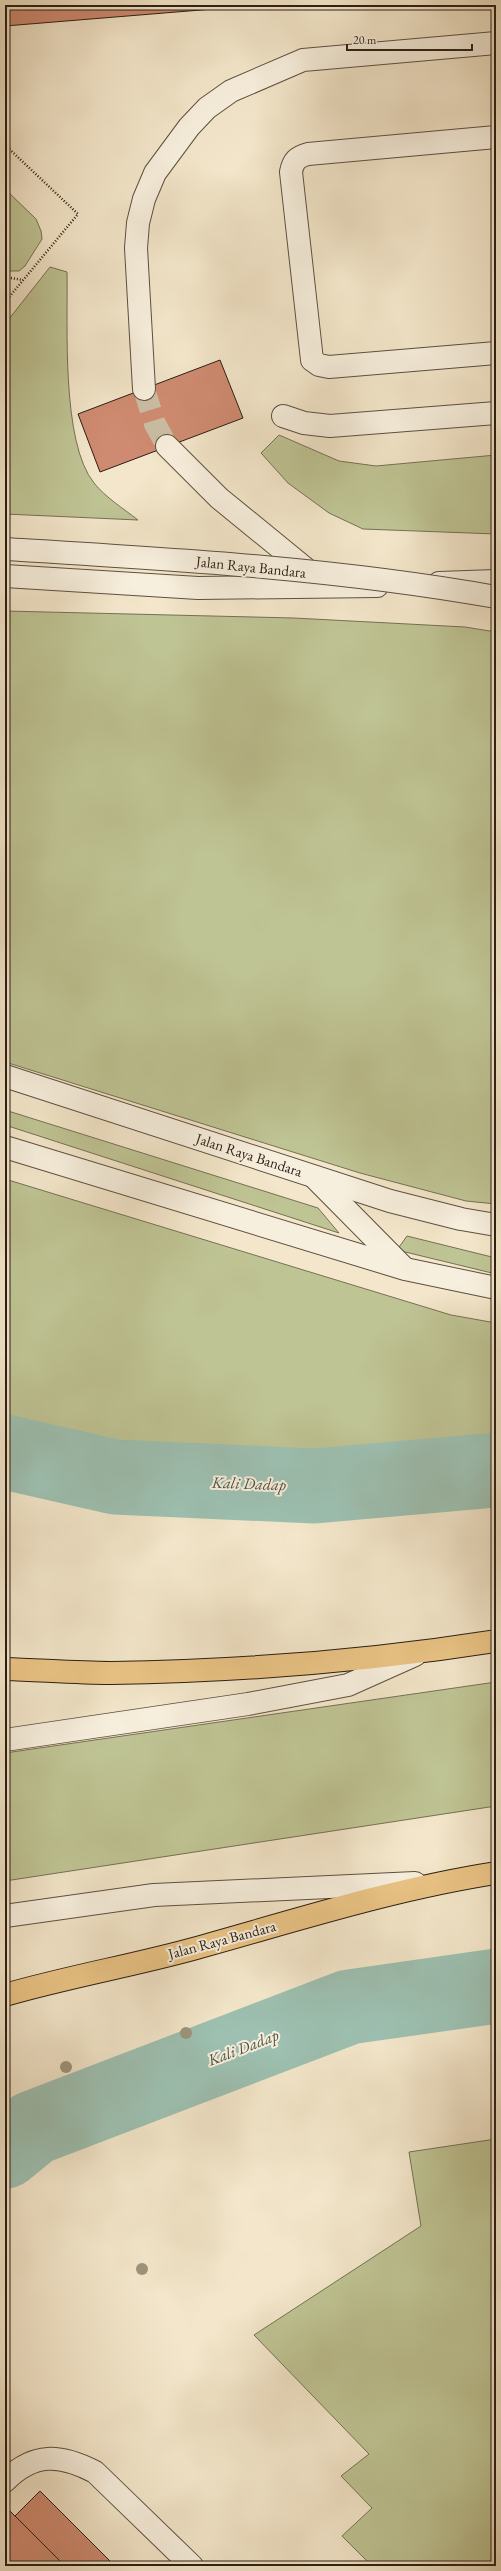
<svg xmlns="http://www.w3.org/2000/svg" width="501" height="2571" viewBox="0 0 501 2571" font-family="'EB Garamond',serif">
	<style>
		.green { fill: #bfc494; stroke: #757154 }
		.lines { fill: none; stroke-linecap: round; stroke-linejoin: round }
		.river { stroke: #9dc0b1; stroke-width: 75 }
		.building { fill: #cf8b71; stroke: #2b1e13 }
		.minor-tunnel { stroke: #cbbea5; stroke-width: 22; stroke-dasharray: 22 11; stroke-linecap: butt }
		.minor-casing { stroke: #5d5041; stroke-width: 24 }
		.major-casing { stroke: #2b1e13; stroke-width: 24 }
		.path { stroke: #2b1e13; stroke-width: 2.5; stroke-dasharray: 1 2; stroke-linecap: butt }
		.minor { stroke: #f7efdd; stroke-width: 22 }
		.major { stroke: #eac385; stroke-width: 22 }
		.minor-bridge-casing { stroke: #5d5041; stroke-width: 24; stroke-linecap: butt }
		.minor-bridge { stroke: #f7efdd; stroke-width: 22 }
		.tree { fill: #9d947b }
		.labels { text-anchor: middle; stroke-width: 4; stroke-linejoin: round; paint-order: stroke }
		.street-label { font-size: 15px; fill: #2b1e13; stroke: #f7efdd }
		.water-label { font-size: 16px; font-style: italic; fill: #4d4f42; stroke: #f7efdd }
	</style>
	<rect width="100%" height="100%" fill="#f3e6ca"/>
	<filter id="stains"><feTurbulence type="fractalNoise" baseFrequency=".005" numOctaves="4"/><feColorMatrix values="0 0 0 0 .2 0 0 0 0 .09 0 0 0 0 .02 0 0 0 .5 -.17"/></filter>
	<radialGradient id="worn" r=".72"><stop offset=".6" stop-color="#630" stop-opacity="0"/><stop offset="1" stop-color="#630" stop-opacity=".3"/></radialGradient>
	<!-- green -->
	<g class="green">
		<polygon points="5,189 36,219 41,231 42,239 25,266 19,271 5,271"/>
		<path d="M50,267L67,272C68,325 61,442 94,483C105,497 124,509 138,520L5,514V324Z"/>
		<polygon points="279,435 339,461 376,466 496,455 496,534 363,529 329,513 288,483 261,453"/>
		<polygon points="5,611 294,618 465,627 496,632 496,1204 466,1201 360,1173 5,1062"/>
		<polygon points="5,1110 318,1208 339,1233 5,1125"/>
		<polygon points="5,1179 451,1315 496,1323 496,1461 318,1476 118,1466 5,1439"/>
		<polygon points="407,1236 496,1258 496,1274 397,1250"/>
		<polygon points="496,1682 496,1806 5,1881 5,1753"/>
		<polygon points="496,2139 496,2566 372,2566 342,2536 372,2508 341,2476 369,2454 254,2335 421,2226 409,2152"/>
	</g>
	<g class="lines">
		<!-- river -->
		<g class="river">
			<polyline points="5,1452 115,1477 315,1486 496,1470"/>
			<polyline points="5,2151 33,2128 349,2007 496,1986"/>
		</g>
	</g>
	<!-- building -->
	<g class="building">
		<polygon points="5,5 262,5 5,26"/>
		<polygon points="220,360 243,418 100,472 78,414"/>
		<polygon points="40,2491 115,2566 65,2566 15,2516"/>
		<polygon points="9,2510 65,2566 5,2566 5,2513"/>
	</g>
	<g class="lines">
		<!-- minor-tunnel -->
		<polyline class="minor-tunnel" points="144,389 155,424 167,446"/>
		<defs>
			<g id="minor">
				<path d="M496,137L308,154C297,157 293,161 291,172L312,360L319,365L329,367L496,353"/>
				<polyline points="144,389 136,248 138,223 144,199 155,173 189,127 207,108 231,91 303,60 496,43"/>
				<polyline points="283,416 304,423 330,426 496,413"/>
				<polyline points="167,446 219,498 317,578"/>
				<polyline points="5,576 198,588 377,586"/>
				<polyline points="439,583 496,581"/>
				<polyline points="5,1076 390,1201 461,1219 496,1225"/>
				<polyline points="5,1147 405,1269 496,1288"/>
				<polyline points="316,1179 403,1267"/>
				<polyline points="5,1740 248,1704 348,1685 415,1655"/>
				<polyline points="5,1916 154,1895 415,1883"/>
				<path d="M5,2481C34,2452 60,2454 95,2472L192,2566"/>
			</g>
			<g id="major">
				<path d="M5,1669C40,1670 76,1673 111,1673C239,1671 369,1661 496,1641"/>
				<path d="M5,1995C67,1977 131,1966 193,1949C294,1921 393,1889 496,1873"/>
			</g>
		</defs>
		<!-- minor casing -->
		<use href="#minor" class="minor-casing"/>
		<!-- major casing -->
		<use href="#major" class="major-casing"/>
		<!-- path -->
		<g class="path">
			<polyline points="5,145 78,214 5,302"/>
			<polyline points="5,277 23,280"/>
		</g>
		<!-- minor -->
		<use href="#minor" class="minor"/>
		<!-- major -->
		<use href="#major" class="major"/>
		<defs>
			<path id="minor-bridge" d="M5,549C169,559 334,568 496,597"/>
		</defs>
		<!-- minor-bridge casing -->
		<use href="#minor-bridge" class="minor-bridge-casing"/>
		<!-- minor-bridge -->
		<use href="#minor-bridge" class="minor-bridge"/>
	</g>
	<!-- trees -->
	<g class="tree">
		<circle cx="186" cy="2033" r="6"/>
		<circle cx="66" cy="2067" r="6"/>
		<circle cx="142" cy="2269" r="6"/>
	</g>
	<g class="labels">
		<!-- street labels -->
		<g class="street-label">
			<text transform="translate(251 567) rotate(6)" y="5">Jalan Raya Bandara</text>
			<text transform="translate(249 1155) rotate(18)" y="5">Jalan Raya Bandara</text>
			<text transform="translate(222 1940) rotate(-15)" y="5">Jalan Raya Bandara</text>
		</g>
		<!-- water labels -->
		<g class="water-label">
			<text transform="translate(249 1483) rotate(2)" y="6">Kali Dadap</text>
			<text transform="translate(243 2047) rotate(-21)" y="6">Kali Dadap</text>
		</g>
	</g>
	<!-- margin -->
	<rect width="501" height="2571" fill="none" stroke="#f3e6ca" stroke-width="20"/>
	<rect x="6" y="6" width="489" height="2559" fill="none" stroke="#2b1e13" stroke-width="2"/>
	<rect x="10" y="10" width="481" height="2551" fill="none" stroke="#2b1e13"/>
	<!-- scale -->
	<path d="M347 44v6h125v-6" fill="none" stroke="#2b1e13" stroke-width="2"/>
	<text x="353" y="44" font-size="12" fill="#2b1e13" stroke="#f7efdd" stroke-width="3" paint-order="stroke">20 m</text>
	<rect width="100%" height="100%" filter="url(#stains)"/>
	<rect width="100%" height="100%" fill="url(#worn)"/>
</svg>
